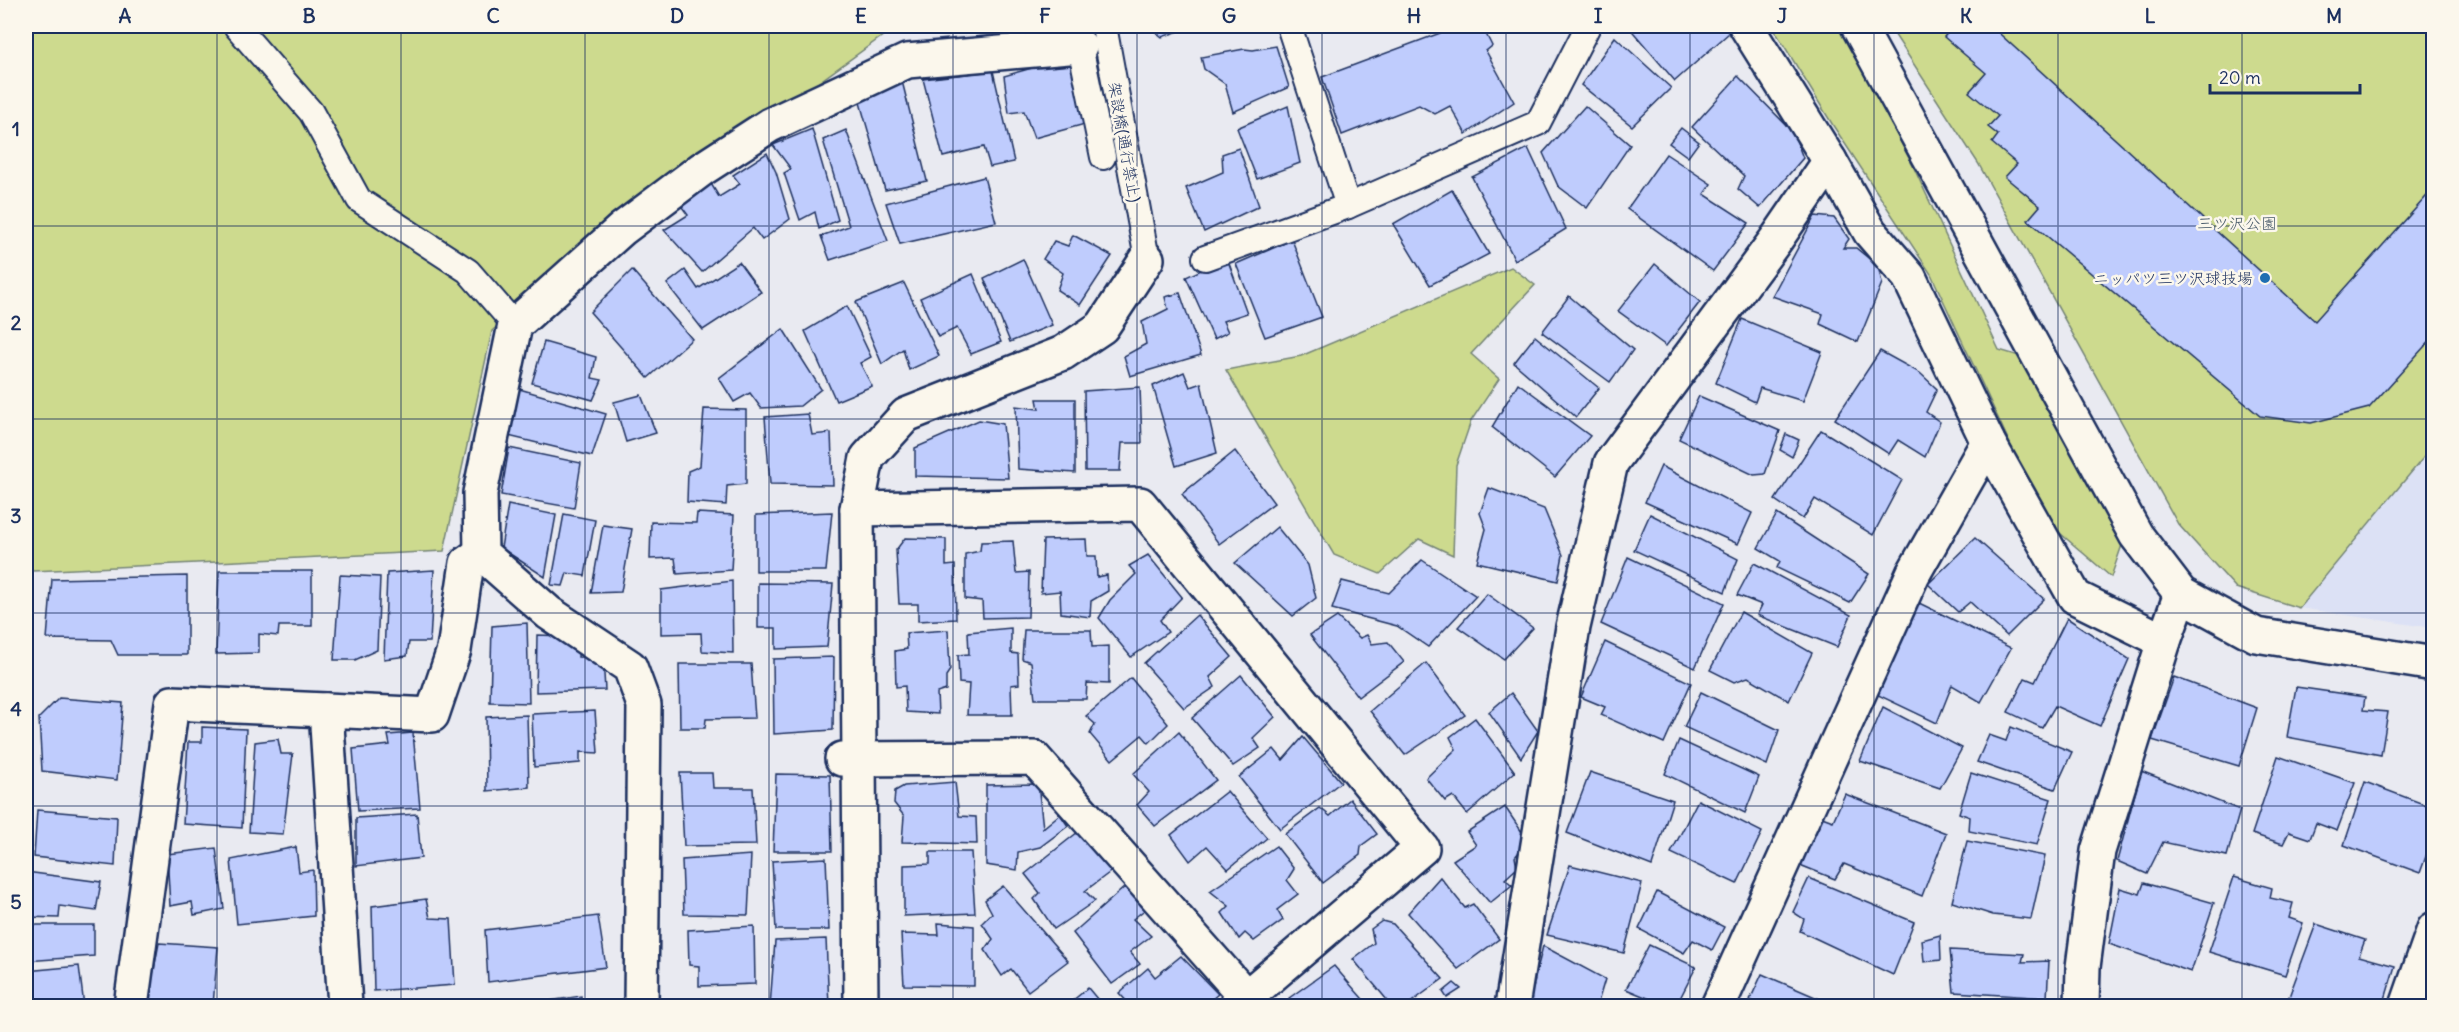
<svg xmlns="http://www.w3.org/2000/svg" width="2459" height="1032" viewBox="0 0 2459 1032" font-family="Delius,'Klee One',sans-serif">
	<style>
		.built { fill: #dce1f5 }
		.green { fill: #cdda8e; stroke: #748476; stroke-width: 1.5 }
		.building { fill: #bfccfd; stroke: #1b2f5e; stroke-width: 1.5 }
		.lines { fill: none; stroke-linecap: round; stroke-linejoin: round }
		.service-casing { stroke: #1b2f5e; stroke-width: 28 }
		.minor-casing { stroke: #1b2f5e; stroke-width: 38 }
		.tertiary-casing { stroke: #1b2f5e; stroke-width: 38 }
		.service { stroke: #fbf7ec; stroke-width: 24 }
		.minor { stroke: #fbf7ec; stroke-width: 33 }
		.tertiary { stroke: #fbf7ec; stroke-width: 33 }
		.grid { fill: none; stroke: #1b2f5e; stroke-width: 1.5; stroke-opacity: 0.55 }
		.poi-dot { fill: #1f6fb2; stroke: #fbf7ec; stroke-width: 2 }
		.labels { text-anchor: middle; stroke-width: 5; stroke-linejoin: round; paint-order: stroke }
		.street-label { font-size: 16px; fill: #1b2f5e; stroke: #fbf7ec }
		.park-label { font-size: 16px; fill: #485a6a; stroke: #fbf7ec }
		.poi-label { font-size: 16px; fill: #1b2f5e; stroke: #fbf7ec; text-anchor: end }
		.neatline { fill: none; stroke: #1b2f5e; stroke-width: 2 }
		.grid-label { font-size: 20px; text-anchor: middle; font-weight: bold; fill: #1b2f5e }
	</style>
	<rect width="100%" height="100%" fill="#e9eaf1"/>
	<filter id="ink" filterUnits="userSpaceOnUse"><feTurbulence type="fractalNoise" baseFrequency=".0167" numOctaves="2"/><feDisplacementMap in="SourceGraphic" scale="12" xChannelSelector="R" yChannelSelector="G"/><feConvolveMatrix kernelMatrix="1 2 1 2 8 2 1 2 1" color-interpolation-filters="sRGB"/></filter>
	<g filter="url(#ink)">
		<!-- built -->
		<polygon class="built" points="2433,446 2433,628 2299,608"/>
		<!-- green -->
		<g class="green">
			<polygon points="26,26 910,26 891,30 570,262 492,331 444,551 33,571 26,567"/>
			<polygon points="1772,26 1840,26 1913,166 1999,350 2026,358 2110,515 2122,545 2111,577 2046,521 1931,274 1834,127"/>
			<polygon points="1889,26 2433,26 2433,446 2299,608 2236,588 2178,524 1978,163"/>
			<polygon points="1511,267 1535,285 1471,354 1499,379 1471,421 1456,465 1453,555 1419,539 1380,574 1334,555 1226,370 1301,356"/>
		</g>
		<!-- building -->
		<g class="building">
			<polygon points="1148,26 1194,26 1162,37"/>
			<polygon points="1459,26 1482,26 1492,46 1486,51 1514,102 1466,134 1450,106 1435,114 1419,105 1342,135 1322,77"/>
			<polygon points="1628,26 1722,26 1729,33 1675,81"/>
			<polygon points="1954,26 1991,26 2315,321 2434,188 2434,336 2369,408 2311,423 2260,416 2028,220 2040,206 2005,177 2017,164 1992,143 1998,135 1988,127 1998,116 1969,92 1986,73 1944,37"/>
			<polygon points="1615,37 1671,88 1632,126 1581,85"/>
			<polygon points="1276,46 1289,87 1233,112 1225,84 1204,69 1201,57 1244,49 1253,50"/>
			<polygon points="1075,56 1085,124 1034,138 1024,111 1009,113 1004,76"/>
			<polygon points="993,71 1014,162 990,167 984,147 943,157 923,79"/>
			<polygon points="1738,76 1793,132 1803,158 1760,208 1738,189 1744,176 1692,127"/>
			<polygon points="902,81 927,181 885,190 859,99"/>
			<polygon points="1288,106 1300,163 1257,179 1237,128"/>
			<polygon points="1585,106 1630,145 1587,208 1558,186 1543,153"/>
			<polygon points="1681,128 1699,142 1688,157 1669,143"/>
			<polygon points="812,129 838,220 819,229 815,212 800,220 784,173 791,169 773,145"/>
			<polygon points="846,130 888,241 830,260 821,236 849,226 823,140"/>
			<polygon points="1239,148 1259,206 1204,232 1186,188 1223,172 1222,154"/>
			<polygon points="1528,148 1566,229 1515,260 1472,177"/>
			<polygon points="767,153 776,172 790,219 762,240 753,228 702,272 664,230 688,215 679,203 710,182 719,197 740,184 733,175"/>
			<polygon points="1666,154 1711,184 1704,194 1749,223 1713,271 1627,209"/>
			<polygon points="984,177 996,222 900,244 886,203"/>
			<polygon points="1452,190 1489,254 1430,285 1393,224"/>
			<polygon points="1815,216 1834,218 1849,239 1843,248 1856,248 1878,266 1882,283 1858,342 1820,324 1823,314 1772,296"/>
			<polygon points="1073,235 1112,256 1080,305 1057,290 1063,273 1043,259 1054,241 1068,246"/>
			<polygon points="1292,240 1322,317 1265,337 1236,264"/>
			<polygon points="1227,258 1247,313 1223,321 1228,332 1214,339 1186,277"/>
			<polygon points="1023,259 1052,325 1010,342 984,278"/>
			<polygon points="739,262 761,292 703,330 667,284 685,270 698,289"/>
			<polygon points="1655,264 1700,302 1666,346 1618,311"/>
			<polygon points="632,270 692,339 648,378 590,312"/>
			<polygon points="973,274 1001,342 971,354 957,328 938,337 920,298"/>
			<polygon points="904,283 939,356 909,370 903,349 882,364 856,302"/>
			<polygon points="1180,293 1201,355 1130,376 1124,356 1146,344 1142,322 1168,309 1165,297"/>
			<polygon points="1569,296 1633,350 1610,382 1542,332"/>
			<polygon points="847,306 871,357 860,363 872,386 836,401 805,331"/>
			<polygon points="1742,319 1822,352 1803,401 1760,388 1755,402 1716,383"/>
			<polygon points="783,329 821,389 800,406 761,408 750,393 734,402 719,378"/>
			<polygon points="1535,336 1599,388 1576,417 1514,363"/>
			<polygon points="544,342 596,357 592,378 602,380 593,400 532,383"/>
			<polygon points="1880,351 1920,373 1937,389 1926,412 1940,422 1925,457 1898,440 1889,454 1835,419"/>
			<polygon points="1184,372 1190,387 1201,383 1217,453 1176,466 1153,386"/>
			<polygon points="1518,383 1590,436 1555,477 1492,427"/>
			<polygon points="1140,387 1142,443 1122,443 1120,471 1085,471 1084,391"/>
			<polygon points="516,388 606,414 592,456 504,435"/>
			<polygon points="641,395 656,433 626,442 614,402"/>
			<polygon points="1699,396 1780,431 1765,474 1754,475 1679,439"/>
			<polygon points="1037,399 1075,399 1075,473 1018,469 1016,406 1039,409"/>
			<polygon points="704,409 746,410 746,484 727,486 726,505 687,502 688,471 700,466"/>
			<polygon points="808,414 812,435 831,433 833,485 770,484 765,417"/>
			<polygon points="979,420 1003,424 1008,478 915,476 915,448"/>
			<polygon points="1821,430 1902,480 1873,535 1815,499 1803,519 1775,500"/>
			<polygon points="1786,434 1799,440 1792,457 1780,450"/>
			<polygon points="509,448 581,463 574,508 501,495"/>
			<polygon points="1235,451 1274,503 1219,544 1182,494"/>
			<polygon points="1661,466 1752,513 1738,544 1645,502"/>
			<polygon points="1489,488 1544,509 1563,555 1558,581 1477,562 1486,529 1480,513"/>
			<polygon points="508,505 556,515 545,577 501,548"/>
			<polygon points="832,512 826,571 756,571 756,515"/>
			<polygon points="697,513 734,515 731,570 677,574 675,558 650,559 651,522 696,523"/>
			<polygon points="564,514 595,520 585,576 567,573 563,586 551,585"/>
			<polygon points="1650,514 1738,559 1725,592 1634,550"/>
			<polygon points="1777,514 1869,574 1850,603 1777,568 1780,561 1758,548"/>
			<polygon points="603,525 632,529 621,592 591,593"/>
			<polygon points="1277,527 1308,565 1316,598 1293,616 1235,563"/>
			<polygon points="905,538 946,539 946,566 955,565 956,619 918,621 918,604 899,604 896,550"/>
			<polygon points="1975,538 2044,599 2007,636 1970,602 1958,612 1928,584"/>
			<polygon points="1086,539 1087,556 1096,556 1097,577 1107,575 1108,591 1091,601 1090,617 1061,613 1060,591 1041,593 1043,540"/>
			<polygon points="1013,541 1016,573 1029,572 1028,617 983,618 982,601 965,599 965,554 980,551 981,542"/>
			<polygon points="1148,555 1182,597 1160,620 1168,632 1131,657 1099,618 1110,600 1136,574 1129,566"/>
			<polygon points="1628,557 1724,603 1695,668 1601,624"/>
			<polygon points="1422,560 1476,596 1428,647 1397,626 1332,609 1342,581 1389,593"/>
			<polygon points="1754,563 1851,615 1837,647 1757,615 1762,605 1737,595"/>
			<polygon points="434,570 430,642 409,642 407,656 384,659 387,573"/>
			<polygon points="219,571 312,571 312,626 279,626 278,636 259,634 259,653 216,654"/>
			<polygon points="340,575 380,577 377,650 355,660 334,660"/>
			<polygon points="187,576 187,655 118,655 111,640 47,639 52,579"/>
			<polygon points="732,581 733,653 702,651 701,633 661,634 661,590"/>
			<polygon points="758,583 833,584 827,647 776,649 776,628 758,628"/>
			<polygon points="1487,594 1533,628 1504,659 1458,627"/>
			<polygon points="1917,602 2011,648 1981,702 1952,685 1937,723 1876,694"/>
			<polygon points="1741,612 1812,653 1789,701 1748,677 1734,682 1710,670"/>
			<polygon points="1197,615 1232,657 1210,677 1215,687 1184,708 1144,663"/>
			<polygon points="1337,617 1360,638 1367,635 1372,644 1388,642 1404,662 1358,697 1310,635"/>
			<polygon points="2067,618 2129,659 2100,726 2055,706 2042,728 2008,712 2025,678 2035,682"/>
			<polygon points="527,623 529,703 490,702 492,626"/>
			<polygon points="1011,628 1011,653 1018,654 1019,684 1011,685 1012,715 967,715 969,684 959,683 958,655 969,654 968,632"/>
			<polygon points="948,630 950,670 946,676 946,690 937,693 938,714 906,712 905,686 896,687 895,651 907,649 906,633"/>
			<polygon points="1024,630 1091,630 1092,647 1109,646 1109,684 1087,683 1086,699 1035,699 1031,662 1022,659"/>
			<polygon points="537,635 566,636 565,644 579,642 578,657 603,658 605,690 536,692"/>
			<polygon points="1605,642 1691,683 1664,743 1601,715 1605,707 1581,697"/>
			<polygon points="834,657 833,730 774,734 773,659"/>
			<polygon points="1426,663 1465,715 1405,755 1370,711"/>
			<polygon points="679,664 751,664 755,718 706,719 705,728 680,728"/>
			<polygon points="1241,675 1275,717 1253,738 1260,748 1233,766 1192,718"/>
			<polygon points="2174,677 2257,708 2239,766 2152,740"/>
			<polygon points="1131,678 1168,724 1149,743 1142,735 1112,760 1090,734 1095,724 1086,716"/>
			<polygon points="2296,687 2365,697 2363,710 2388,712 2381,755 2287,737"/>
			<polygon points="1701,692 1779,730 1767,765 1684,727"/>
			<polygon points="1511,693 1538,731 1521,758 1489,712"/>
			<polygon points="59,698 123,703 117,780 42,771 39,718"/>
			<polygon points="1883,707 1962,748 1940,788 1860,761"/>
			<polygon points="595,711 598,753 580,752 580,763 534,767 532,714"/>
			<polygon points="527,715 529,787 487,791 486,717"/>
			<polygon points="1475,718 1515,772 1467,814 1453,796 1445,801 1426,778 1456,749 1450,737"/>
			<polygon points="202,727 246,729 242,828 183,824 188,742 202,742"/>
			<polygon points="2011,727 2072,752 2055,789 1977,762 1989,735 2006,741"/>
			<polygon points="1179,732 1216,780 1155,826 1137,805 1149,792 1133,774"/>
			<polygon points="413,733 420,808 358,811 353,749 390,745 388,735"/>
			<polygon points="1303,737 1341,782 1280,829 1239,777 1274,749 1283,760"/>
			<polygon points="278,739 281,754 293,754 283,834 249,832 255,742"/>
			<polygon points="1679,740 1759,777 1745,813 1665,774"/>
			<polygon points="2278,756 2355,783 2337,831 2316,823 2310,839 2289,832 2283,844 2252,834"/>
			<polygon points="2141,771 2240,810 2227,856 2163,842 2147,874 2117,861"/>
			<polygon points="1590,772 1673,800 1652,866 1567,833"/>
			<polygon points="680,773 712,773 713,788 753,788 756,845 684,846"/>
			<polygon points="1971,773 2051,799 2037,845 1969,831 1970,817 1959,813"/>
			<polygon points="776,774 830,775 832,851 773,851"/>
			<polygon points="955,782 959,816 976,817 977,844 902,842 904,816 894,803 895,791 904,786"/>
			<polygon points="2365,782 2434,808 2434,834 2420,873 2344,845"/>
			<polygon points="1038,784 1043,828 1060,814 1068,826 1040,847 1018,852 1017,870 986,865 986,785"/>
			<polygon points="1227,791 1267,838 1228,869 1207,846 1190,861 1171,835"/>
			<polygon points="1845,794 1946,833 1922,896 1844,864 1835,879 1800,865 1822,817 1833,821"/>
			<polygon points="1350,799 1377,834 1361,846 1360,855 1323,883 1285,834 1320,808 1330,816"/>
			<polygon points="1698,800 1762,832 1737,884 1671,853"/>
			<polygon points="1505,807 1528,841 1515,857 1517,868 1505,879 1512,885 1490,903 1453,860 1476,845 1467,832"/>
			<polygon points="37,810 117,817 115,866 34,857"/>
			<polygon points="417,814 421,858 356,866 356,818"/>
			<polygon points="1078,832 1113,870 1085,891 1095,901 1054,929 1034,899 1040,893 1025,874"/>
			<polygon points="1967,841 2045,856 2031,919 1993,915 1952,902"/>
			<polygon points="1276,846 1294,869 1287,880 1298,894 1277,910 1283,920 1254,941 1245,933 1239,939 1222,913 1229,906 1210,891"/>
			<polygon points="296,847 299,872 313,870 314,916 237,924 231,860"/>
			<polygon points="216,848 224,909 194,915 192,902 170,906 167,854"/>
			<polygon points="930,852 971,852 975,913 904,916 904,865 930,864"/>
			<polygon points="751,855 748,915 684,914 682,860"/>
			<polygon points="826,858 829,930 776,930 772,861"/>
			<polygon points="1570,865 1642,883 1624,953 1547,935"/>
			<polygon points="26,872 101,882 96,911 60,906 59,918 26,917"/>
			<polygon points="1440,877 1465,908 1473,904 1499,939 1458,969 1408,913"/>
			<polygon points="2234,877 2272,888 2270,898 2293,903 2289,918 2303,923 2285,975 2209,952"/>
			<polygon points="1809,878 1914,922 1893,975 1800,931 1804,919 1793,912"/>
			<polygon points="2144,883 2214,903 2191,972 2109,944 2120,888 2140,894"/>
			<polygon points="1003,886 1068,961 1028,991 1011,969 1002,976 985,950 993,939 982,923 992,913 985,900"/>
			<polygon points="1126,886 1147,908 1133,919 1151,936 1130,952 1140,964 1112,984 1073,933"/>
			<polygon points="1657,892 1724,927 1712,950 1693,940 1684,953 1639,929"/>
			<polygon points="426,899 430,918 451,919 455,985 374,991 372,906"/>
			<polygon points="598,916 606,967 488,982 485,930"/>
			<polygon points="1382,921 1393,924 1443,979 1406,1006 1392,1006 1353,959 1374,943 1371,929"/>
			<polygon points="938,923 974,926 974,986 904,985 901,934 939,935"/>
			<polygon points="2316,924 2365,940 2359,956 2395,966 2383,1006 2299,1006 2287,1002"/>
			<polygon points="26,925 94,925 94,956 26,961"/>
			<polygon points="754,926 755,984 699,986 699,966 689,965 688,930"/>
			<polygon points="1940,935 1941,960 1924,962 1922,940"/>
			<polygon points="826,939 829,1006 770,1006 775,941"/>
			<polygon points="159,943 218,947 213,1005 148,1001"/>
			<polygon points="1649,945 1696,967 1676,1006 1667,1006 1626,989"/>
			<polygon points="1543,946 1605,979 1597,1006 1528,1006"/>
			<polygon points="1950,950 2024,954 2022,962 2049,961 2047,998 1954,992"/>
			<polygon points="1181,956 1218,994 1204,1006 1131,1006 1119,993 1148,968 1155,977"/>
			<polygon points="79,966 84,1006 26,1006 26,971"/>
			<polygon points="1334,966 1369,1006 1297,1006 1289,998"/>
			<polygon points="1762,974 1836,1006 1763,1006 1750,1000"/>
			<polygon points="1454,983 1461,989 1447,998 1443,992"/>
			<polygon points="1088,988 1103,1006 1066,1006"/>
			<polygon points="581,996 582,1006 516,1006"/>
			<polygon points="1948,1000 1949,1006 1934,1006 1934,1004"/>
		</g>
		<g class="lines">
			<defs>
				<g id="service">
					<polyline points="236,26 311,112 359,200 468,271 515,325"/>
					<polyline points="1104,26 1147,259"/>
					<polyline points="1289,26 1348,206"/>
					<polyline points="1080,46 1103,157"/>
					<polyline points="1205,258 1348,206 1538,123 1588,26"/>
				</g>
				<g id="minor">
					<polyline points="1746,26 1830,161 1870,232 1909,277 1988,442 2075,597 2164,641"/>
					<polyline points="857,509 1140,504 1422,848 1236,1006"/>
					<polyline points="842,759 1034,758 1254,1006"/>
					<polyline points="131,1006 172,703 326,710"/>
					<polyline points="345,1006 326,710 432,715 454,650 467,563 481,553"/>
					<polyline points="641,1006 644,705 630,667 549,613 481,553 480,493 515,325 622,229 702,169 770,125 907,61 1080,46"/>
					<polyline points="861,1006 857,509 867,458 906,415 1063,353 1102,327 1147,259"/>
					<polyline points="1512,1006 1573,627 1611,463 1775,241 1830,161"/>
					<polyline points="1718,1006 1913,574 1988,442"/>
					<polyline points="2082,1006 2083,967 2098,851 2164,641 2181,594"/>
					<polyline points="2407,1006 2434,929"/>
				</g>
				<polyline id="tertiary" points="1858,26 2136,535 2181,594 2256,635 2434,664"/>
			</defs>
			<!-- service casing -->
			<use href="#service" class="service-casing"/>
			<!-- minor casing -->
			<use href="#minor" class="minor-casing"/>
			<!-- tertiary casing -->
			<use href="#tertiary" class="tertiary-casing"/>
			<!-- service -->
			<use href="#service" class="service"/>
			<!-- minor -->
			<use href="#minor" class="minor"/>
			<!-- tertiary -->
			<use href="#tertiary" class="tertiary"/>
		</g>
	</g>
	<!-- grid -->
	<path class="grid" d="M217,26V1006M401,26V1006M585,26V1006M769,26V1006M953,26V1006M1137,26V1006M1322,26V1006M1506,26V1006M1690,26V1006M1874,26V1006M2058,26V1006M2242,26V1006M26,226H2434M26,419H2434M26,613H2434M26,806H2434"/>
	<!-- markers -->
	<circle class="poi-dot" cx="2265" cy="278" r="6"/>
	<g class="labels">
		<!-- street labels -->
		<g class="street-label">
			<text transform="translate(1125 142) rotate(80)" y="6">架設橋(通行禁止)</text>
		</g>
		<!-- park labels -->
		<g class="park-label">
			<text x="2237" y="229">三ツ沢公園</text>
		</g>
		<!-- poi labels -->
		<g class="poi-label">
			<text x="2253" y="284">ニッパツ三ツ沢球技場</text>
		</g>
	</g>
	<!-- margin -->
	<rect width="2459" height="1032" fill="none" stroke="#fbf7ec" stroke-width="66"/>
	<!-- scale -->
	<path d="M2210 84v9h150v-9" fill="none" stroke="#1b2f5e" stroke-width="3"/>
	<text x="2219" y="84" font-size="18" fill="#1b2f5e" stroke="#fbf7ec" stroke-width="4.5" paint-order="stroke">20 m</text>
	<rect x="33" y="33" width="2393" height="966" class="neatline"/>
	<g class="grid-label">
		<text x="125" y="23">A</text>
		<text x="309" y="23">B</text>
		<text x="493" y="23">C</text>
		<text x="677" y="23">D</text>
		<text x="861" y="23">E</text>
		<text x="1045" y="23">F</text>
		<text x="1229" y="23">G</text>
		<text x="1414" y="23">H</text>
		<text x="1598" y="23">I</text>
		<text x="1782" y="23">J</text>
		<text x="1966" y="23">K</text>
		<text x="2150" y="23">L</text>
		<text x="2334" y="23">M</text>
		<text x="16" y="136">1</text>
		<text x="16" y="330">2</text>
		<text x="16" y="523">3</text>
		<text x="16" y="716">4</text>
		<text x="16" y="909">5</text>
	</g>
</svg>
